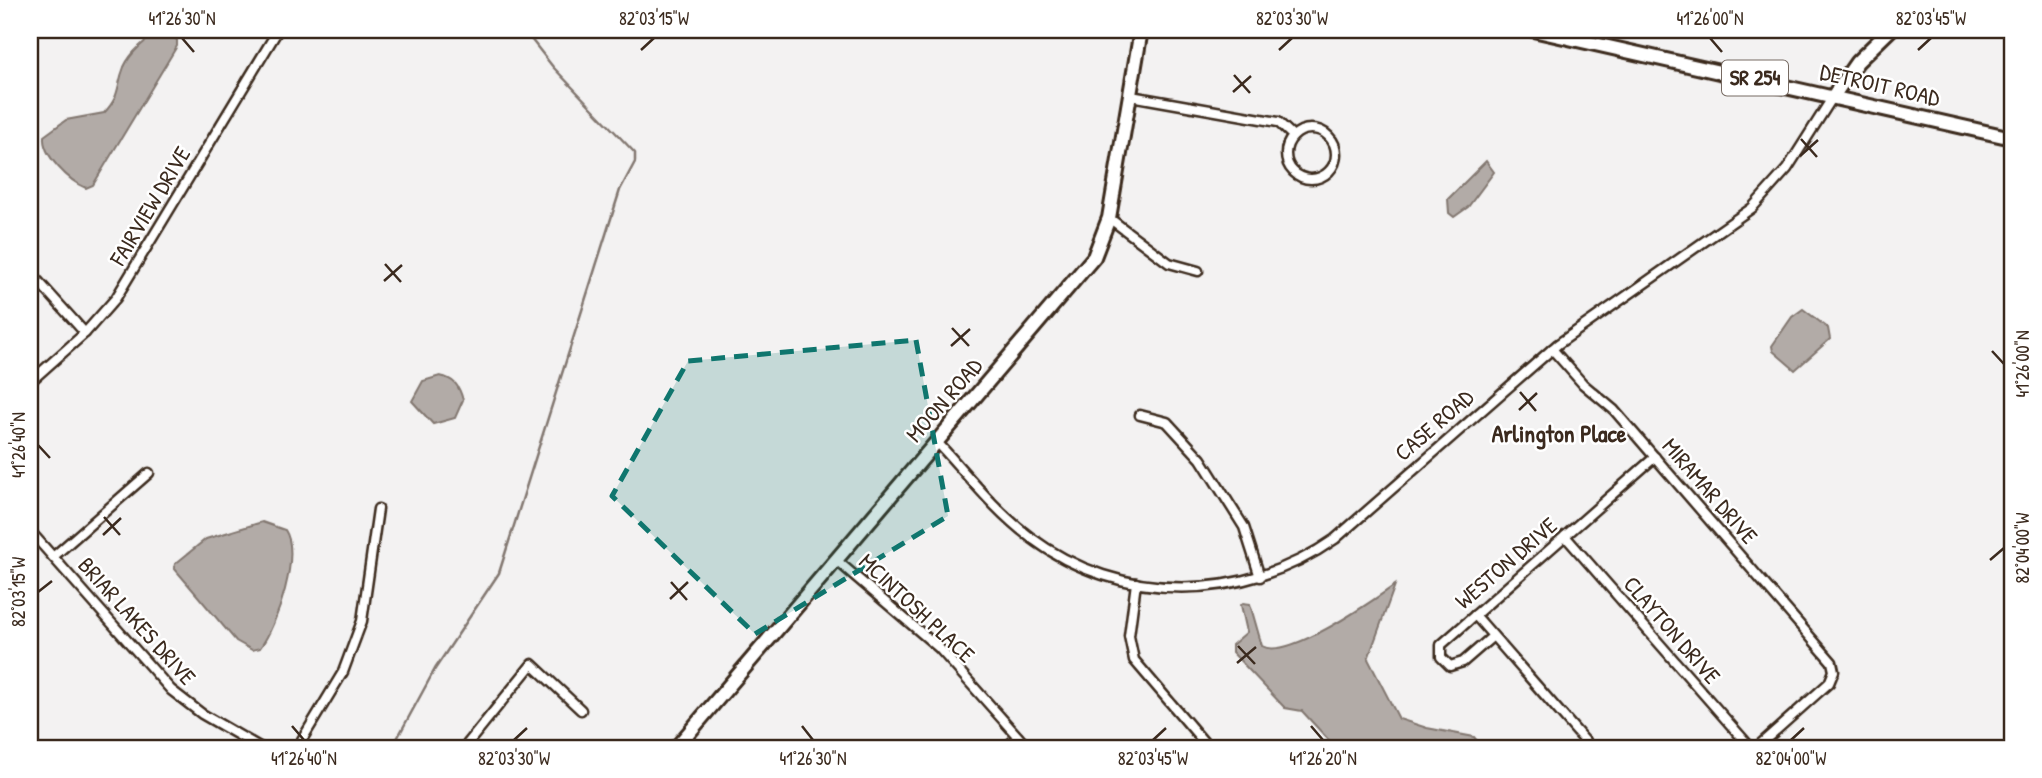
<svg xmlns="http://www.w3.org/2000/svg" width="2042" height="778" viewBox="0 0 2042 778" font-family="'Patrick Hand',sans-serif">
	<style>
		.water { fill: #b2aba7; stroke: #827770; stroke-width: 2 }
		.lines { fill: none; stroke-linecap: round; stroke-linejoin: round }
		.stream { stroke: #827770; stroke-width: 2.5 }
		.street-casing { stroke: #3b2a1e; stroke-width: 13 }
		.secondary-casing { stroke: #3b2a1e; stroke-width: 18 }
		.primary-casing { stroke: #3b2a1e; stroke-width: 18 }
		.street { stroke: #fff; stroke-width: 8 }
		.secondary { stroke: #fff; stroke-width: 12 }
		.primary { stroke: #fff; stroke-width: 12 }
		.marked { fill: #0f766e; fill-opacity: 0.2; stroke: #0f766e; stroke-width: 5; stroke-dasharray: 14 9; stroke-linejoin: round }
		.ticks { fill: none; stroke: #3b2a1e; stroke-width: 2.5 }
		.labels { text-anchor: middle; stroke-width: 5; stroke-linejoin: round; paint-order: stroke }
		.shield { fill: #fff; stroke: #766a62; stroke-width: 2 }
		.shield-label { font-size: 21px; font-weight: bold; fill: #3b2a1e }
		.street-label { font-size: 23px; fill: #3b2a1e; stroke: #fff }
		.neighbourhood-label { font-size: 24px; font-weight: bold; fill: #3b2a1e; stroke: #fff }
		.neatline { fill: none; stroke: #3b2a1e; stroke-width: 2.5 }
		.ticks-label { font-size: 18px; text-anchor: middle; fill: #3b2a1e }
	</style>
	<rect width="100%" height="100%" fill="#f3f2f2"/>
	<filter id="ink" filterUnits="userSpaceOnUse"><feTurbulence type="fractalNoise" baseFrequency=".0143" numOctaves="2"/><feDisplacementMap in="SourceGraphic" scale="14" xChannelSelector="R" yChannelSelector="G"/><feConvolveMatrix kernelMatrix="1 2 1 2 8 2 1 2 1" color-interpolation-filters="sRGB"/></filter>
	<g filter="url(#ink)">
		<!-- water -->
		<g class="water">
			<path d="M161,31L177,40V46L93,185L86,188C69,181 42,155 44,136L66,120L104,113C121,95 116,87 124,67C130,53 148,37 161,31Z"/>
			<polygon points="1486,161 1494,172 1468,207 1454,217 1449,213 1448,199"/>
			<polygon points="1803,309 1828,328 1830,339 1795,370 1773,351 1772,346 1792,317"/>
			<path d="M440,376C455,379 459,386 463,400L455,418L433,424L412,401L423,381Z"/>
			<path d="M262,522L285,530C301,554 277,626 260,648L252,650L236,641L174,568L175,564L206,539Z"/>
			<path d="M1395,585L1368,659L1399,719L1427,728L1474,737L1483,748H1336L1302,711L1285,708L1232,652V645L1247,632L1241,605L1243,603L1250,604L1262,646C1288,661 1372,601 1395,585Z"/>
		</g>
		<g class="lines">
			<!-- stream -->
			<polyline class="stream" points="392,748 435,669 499,573 620,190 635,162 635,153 553,67 524,30"/>
			<defs>
				<g id="street">
					<polyline points="1131,96 1278,122 1293,136"/>
					<circle cx="1311" cy="154" r="25"/>
					<polyline points="1109,218 1169,263 1198,271"/>
					<polyline points="30,272 85,333"/>
					<polyline points="1552,349 1583,384 1614,410 1832,662 1834,671 1829,683 1756,748"/>
					<polyline points="30,382 85,333 116,298 278,30"/>
					<polyline points="1140,415 1167,422 1201,459 1244,527 1260,577"/>
					<path d="M936,441C966,473 994,510 1030,537C1120,605 1244,603 1335,539L1558,344L1752,208L1787,169L1834,95"/>
					<polyline points="30,531 171,690 202,714 261,748"/>
					<polyline points="1565,536 1751,748"/>
					<polyline points="53,557 149,473"/>
					<polyline points="835,559 939,648 1028,748"/>
					<polyline points="1136,583 1129,636 1134,660 1209,748"/>
					<polyline points="1475,615 1591,748"/>
					<polyline points="1493,636 1463,662 1450,666 1441,657 1441,645 1655,457"/>
					<polyline points="297,748 343,672 362,621 378,509"/>
					<polyline points="464,748 532,664 581,710"/>
					<polyline points="1005,748 1018,737"/>
				</g>
				<g id="secondary">
					<polyline points="1834,95 1857,62 1890,30"/>
					<polyline points="676,748 1094,257 1109,218 1141,30"/>
				</g>
				<polyline id="primary" points="1533,30 2012,138"/>
			</defs>
			<!-- street casing -->
			<use href="#street" class="street-casing"/>
			<!-- secondary casing -->
			<use href="#secondary" class="secondary-casing"/>
			<!-- primary casing -->
			<use href="#primary" class="primary-casing"/>
			<!-- street -->
			<use href="#street" class="street"/>
			<!-- secondary -->
			<use href="#secondary" class="secondary"/>
			<!-- primary -->
			<use href="#primary" class="primary"/>
		</g>
	</g>
	<!-- marked area -->
	<path class="marked" d="M916,340L948,516L755,634L612,496L688,361Z"/>
	<!-- ticks -->
	<path class="ticks" d="M182,38L194,52M1710,38L1722,52M641,50L654,38M1279,50L1292,38M1918,50L1931,38M1234,75L1250,93M1233,92L1251,76M1801,139L1817,157M1800,156L1818,140M385,264L401,282M384,281L402,265M952,328L969,346M951,346L970,329M1992,351L2004,364M1520,392L1536,411M1519,410L1537,393M38,445L50,458M104,517L120,535M103,535L121,518M1990,560L2004,548M671,582L687,600M38,592L52,581M670,599L688,582M1238,646L1255,664M1237,663L1256,647M292,726L304,740M802,726L813,740M1311,726L1323,740M514,740L527,728M1153,740L1166,728M1791,740L1804,728"/>
	<g class="labels">
		<!-- shield labels -->
		<rect class="shield" x="1722" y="60.5" width="66" height="35" rx="5"/>
		<g class="shield-label">
			<text x="1755" y="85">SR 254</text>
		</g>
		<!-- street labels -->
		<g class="street-label">
			<text transform="translate(1880 85) rotate(13)" y="8">DETROIT ROAD</text>
			<text transform="translate(150 206) rotate(-59)" y="8">FAIRVIEW DRIVE</text>
			<text transform="translate(944 400) rotate(-49)" y="8">MOON ROAD</text>
			<text transform="translate(1434 425) rotate(-41)" y="8">CASE ROAD</text>
			<text transform="translate(1710 491) rotate(49)" y="8">MIRAMAR DRIVE</text>
			<text transform="translate(1506 563) rotate(-41)" y="8">WESTON DRIVE</text>
			<text transform="translate(917 608) rotate(43)" y="8">MCINTOSH PLACE</text>
			<text transform="translate(137 621) rotate(48)" y="8">BRIAR LAKES DRIVE</text>
			<text transform="translate(1672 630) rotate(49)" y="8">CLAYTON DRIVE</text>
		</g>
		<!-- neighbourhood labels -->
		<g class="neighbourhood-label">
			<text x="1559" y="442">Arlington Place</text>
		</g>
	</g>
	<!-- margin -->
	<rect width="2042" height="778" fill="none" stroke="#fff" stroke-width="77"/>
	<rect x="38" y="38" width="1966" height="702" class="neatline"/>
	<g class="ticks-label">
		<text x="182" y="25">41°26'30"N</text>
		<text x="654" y="25">82°03'15"W</text>
		<text x="1292" y="25">82°03'30"W</text>
		<text x="1710" y="25">41°26'00"N</text>
		<text x="1931" y="25">82°03'45"W</text>
		<text transform="translate(2023 364) rotate(-90)" y="6">41°26'00"N</text>
		<text transform="translate(19 445) rotate(-90)" y="6">41°26'40"N</text>
		<text transform="translate(2023 548) rotate(-90)" y="6">82°04'00"W</text>
		<text transform="translate(19 592) rotate(-90)" y="6">82°03'15"W</text>
		<text x="304" y="765">41°26'40"N</text>
		<text x="514" y="765">82°03'30"W</text>
		<text x="813" y="765">41°26'30"N</text>
		<text x="1153" y="765">82°03'45"W</text>
		<text x="1323" y="765">41°26'20"N</text>
		<text x="1791" y="765">82°04'00"W</text>
	</g>
</svg>
